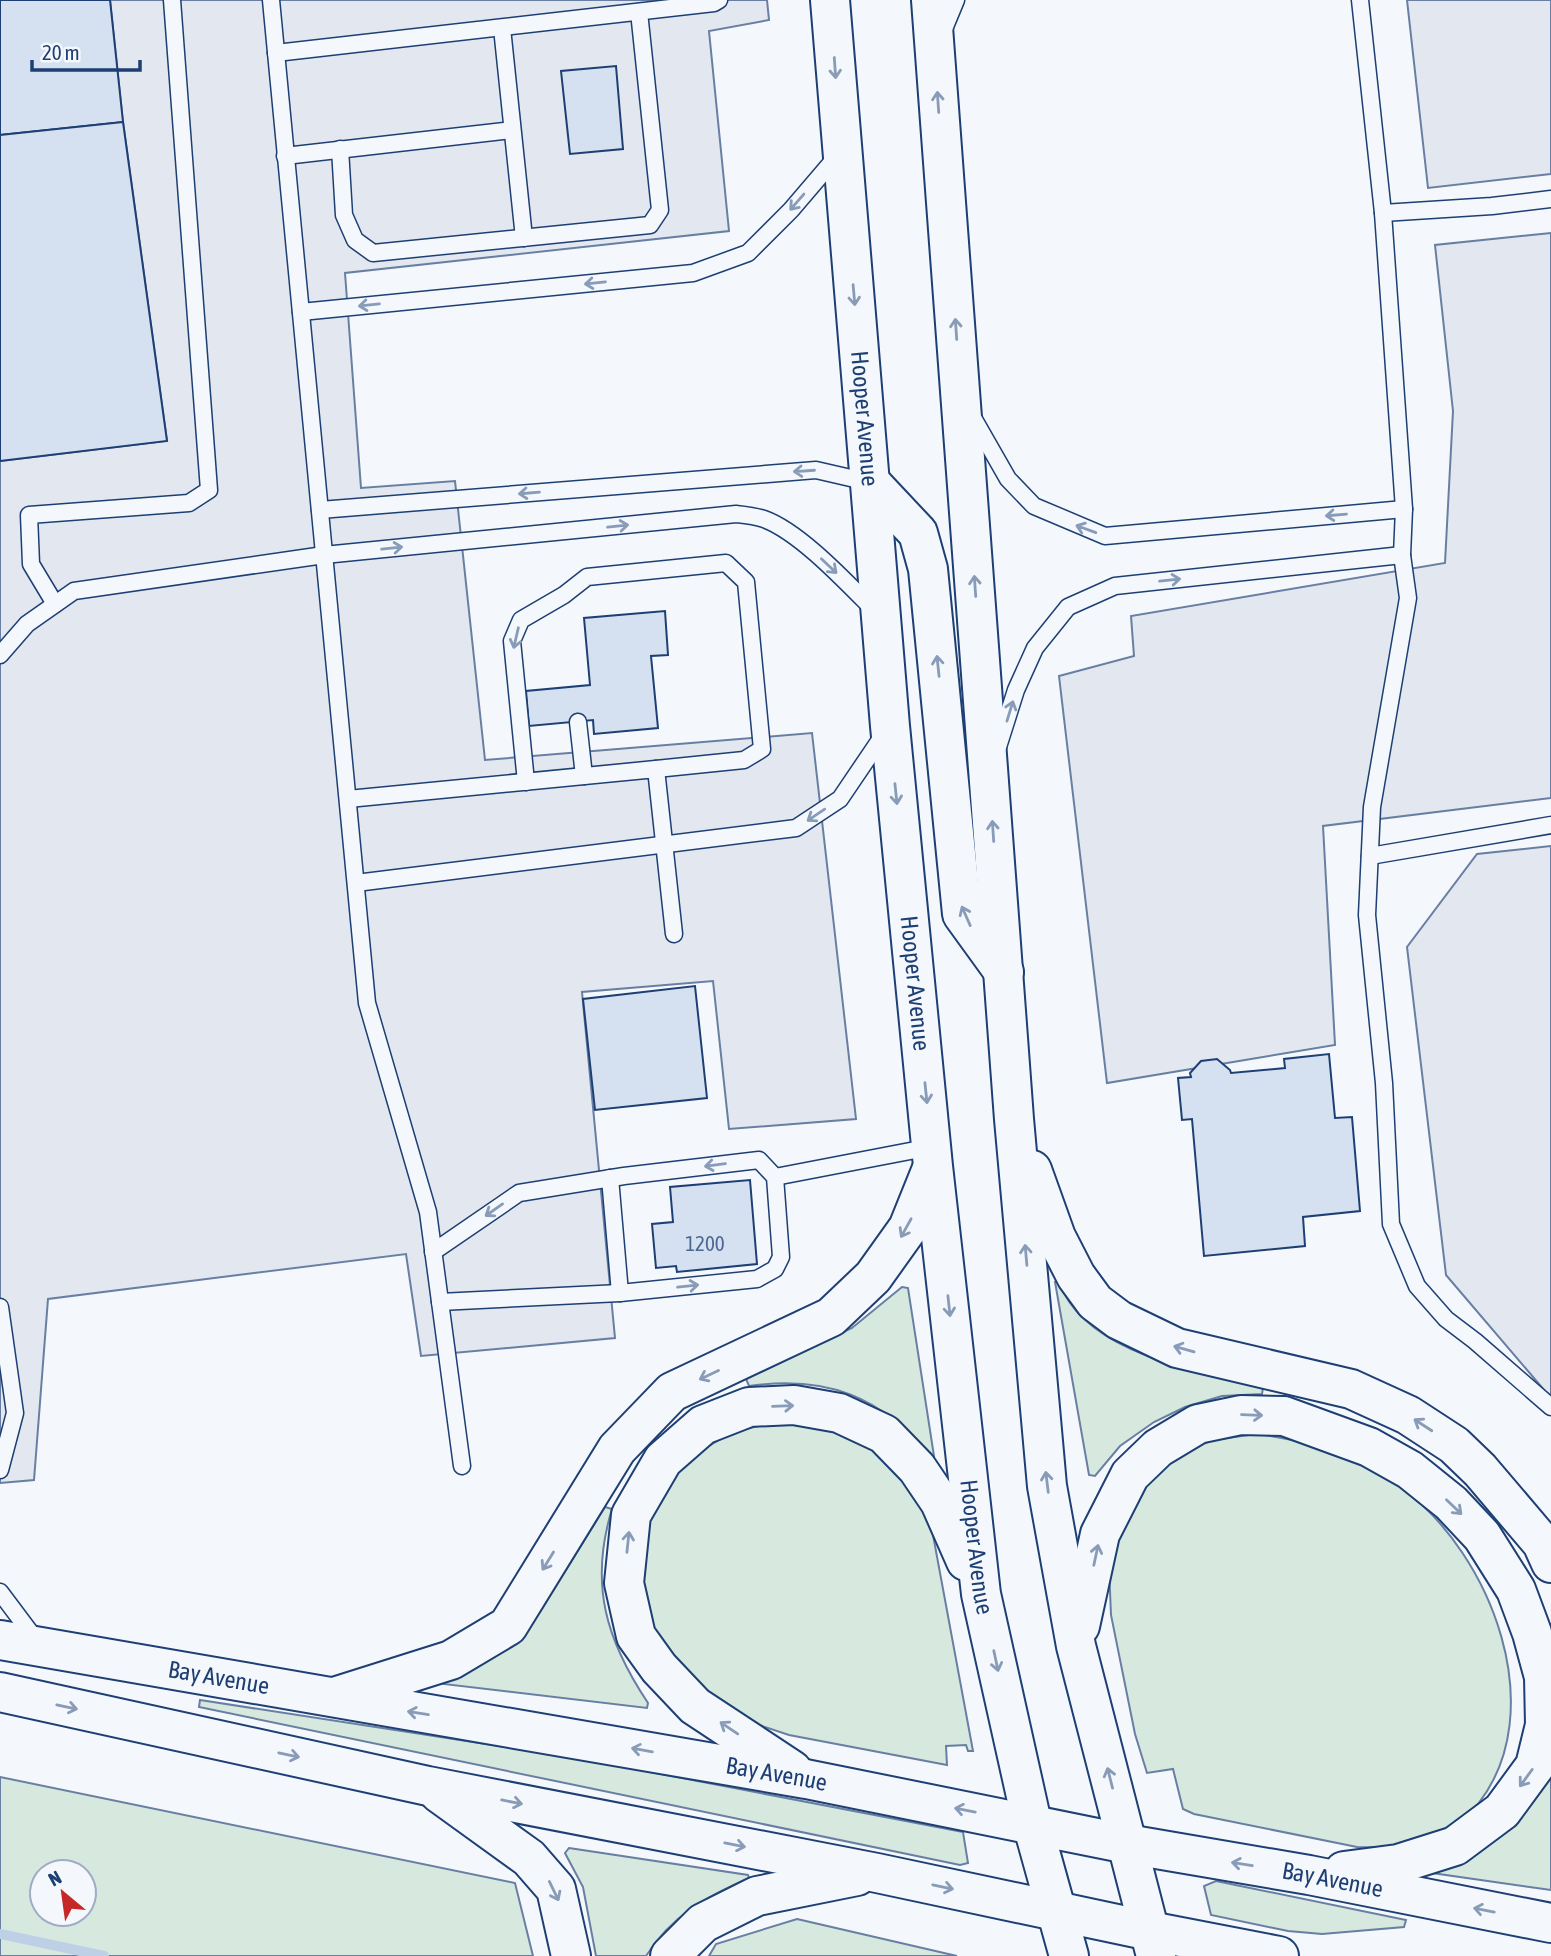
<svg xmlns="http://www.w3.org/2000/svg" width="1551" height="1956" viewBox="0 0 1551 1956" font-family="'Asap Condensed',sans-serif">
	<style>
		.green { fill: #d7e8df; stroke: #687fa3; stroke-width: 2; fill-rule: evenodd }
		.parking { fill: #e3e8f0; stroke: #687fa3; stroke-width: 2 }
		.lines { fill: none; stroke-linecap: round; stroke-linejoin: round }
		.stream { stroke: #bed0e5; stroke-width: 10 }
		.building { fill: #d5e0f0; stroke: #1d3f73; stroke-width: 2 }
		.lane-casing { stroke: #1d3f73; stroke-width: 19 }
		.primary-casing { stroke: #1d3f73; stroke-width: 42 }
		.lane { stroke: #f4f7fb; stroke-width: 16 }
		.primary { stroke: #f4f7fb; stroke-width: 38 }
		.oneway { stroke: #889bb7 }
		.labels { text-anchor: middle; stroke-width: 5; stroke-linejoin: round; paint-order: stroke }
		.number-label { font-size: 21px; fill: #4b6792 }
		.street-label { font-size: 24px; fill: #1d3f73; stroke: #f4f7fb }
	</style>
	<rect width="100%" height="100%" fill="#f4f7fb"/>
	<!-- green -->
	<g class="green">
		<path d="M1055,1282H1059C1085,1354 1198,1371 1263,1388L1262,1394L1222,1396L1185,1407L1154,1422L1120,1446L1095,1476L1089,1475Z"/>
		<path d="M902,1287L908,1288L934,1456L931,1457C881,1396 826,1375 749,1386L746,1379L852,1328Z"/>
		<polygon points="803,1421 841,1432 877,1449 915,1490 933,1535 973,1751 968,1751 966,1745 946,1746 947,1765 789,1735 753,1723 688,1679 651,1624 643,1600 645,1534 657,1502 677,1472 700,1451 733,1432 767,1424"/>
		<path d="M1256,1434C1307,1440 1362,1457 1403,1489C1492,1555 1551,1711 1478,1804C1445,1837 1403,1849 1357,1847L1194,1814L1183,1809L1173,1769L1147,1773L1135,1734L1111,1615L1109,1567L1113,1548L1134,1499L1165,1465L1197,1446L1213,1440Z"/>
		<path d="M605,1507L612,1509C589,1584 606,1640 648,1703L647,1708L435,1683L516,1641L540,1612Z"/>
		<polygon points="200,1700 583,1759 963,1832 968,1863 960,1865 199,1707"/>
		<polygon points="1551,1762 1551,1890 1432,1873"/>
		<path d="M0,1777L515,1883L533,1956H0ZM42,1872H84V1914H42Z"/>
		<path d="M569,1848L748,1875L749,1878C706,1897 672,1915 646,1956H596L583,1887L565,1853Z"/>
		<polygon points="1216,1881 1406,1920 1404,1927 1322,1934 1288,1931 1211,1915 1204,1886"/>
		<polygon points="797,1919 957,1956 709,1956 716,1944"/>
	</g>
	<!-- parking -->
	<g class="parking">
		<polygon points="110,0 767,0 769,20 709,31 729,231 345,273 361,488 455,481 485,760 812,733 856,1119 729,1129 713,981 582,992 615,1338 421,1356 406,1254 48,1299 34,1480 0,1483 0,461 167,441 123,122"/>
		<polygon points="1407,0 1551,0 1551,174 1428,188"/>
		<polygon points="1551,233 1551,798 1323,826 1335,1045 1107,1083 1059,676 1134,656 1131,616 1445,563 1453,411 1435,245"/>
		<polygon points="1551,846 1551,1398 1446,1275 1407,947 1477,854"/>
	</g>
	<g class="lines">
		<!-- stream -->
		<polyline class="stream" points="0,1934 104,1956"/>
	</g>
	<!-- building -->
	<g class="building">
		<polygon points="0,0 110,0 123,122 0,135"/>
		<polygon points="616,66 623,149 570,154 561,71"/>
		<polygon points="123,122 167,441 0,461 0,135"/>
		<polygon points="665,611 668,655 651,656 658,728 594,734 593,720 529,726 526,691 590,685 584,618"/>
		<polygon points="695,986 707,1098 595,1110 583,999"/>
		<polygon points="1329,1054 1335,1118 1352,1117 1360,1211 1303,1217 1305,1246 1204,1256 1192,1119 1182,1120 1178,1078 1191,1077 1190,1073 1201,1061 1217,1059 1230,1070 1231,1073 1285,1068 1284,1059"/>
		<polygon points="750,1180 757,1264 677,1272 676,1266 656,1268 652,1224 673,1222 670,1187"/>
	</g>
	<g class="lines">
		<defs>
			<g id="lane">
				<polyline points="271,0 367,1003 428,1212 462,1466"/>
				<polyline points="1360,0 1383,213 1404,509 1402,555 1408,598 1372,807 1367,915 1384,1083 1391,1224 1417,1286 1446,1319 1475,1341 1551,1407"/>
				<polyline points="502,28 524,238"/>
				<polyline points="944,29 956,0"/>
				<polyline points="276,53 714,3 719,0"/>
				<polyline points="340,149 344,215 355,240 373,253 650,225 660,210 639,12"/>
				<polyline points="285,156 512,130"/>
				<polyline points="1383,213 1492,206 1551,199"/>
				<polyline points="301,312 693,273 748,253 791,210 838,155"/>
				<polyline points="972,416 1008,479 1034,506 1105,536 1404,509"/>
				<polyline points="320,510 816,470 868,482"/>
				<polyline points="55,604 31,564 29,515 189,503 209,490 172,0"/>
				<path d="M0,655L27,624L74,591L324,555L736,514C745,515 755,516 764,519C800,532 847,583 875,611"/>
				<polyline points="578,722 584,776"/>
				<polyline points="998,747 1016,690 1035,648 1068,607 1115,586 1402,555"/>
				<polyline points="526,782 512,641 521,620 564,595 587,577 726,563 746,582 762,749 744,760 656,769"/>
				<polyline points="348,799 656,769 674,934"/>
				<polyline points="1370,856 1551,825"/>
				<polyline points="356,883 796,828 840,799 884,734"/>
				<polyline points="775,1177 931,1147"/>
				<polyline points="610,1178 620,1293"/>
				<polyline points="433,1252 519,1193 624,1176 759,1160 775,1177 781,1257 775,1269 757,1279 620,1293 440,1302"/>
				<polyline points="0,1307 15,1413 0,1470"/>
				<polyline points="0,1592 36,1640"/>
			</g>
			<g id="primary">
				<path id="s1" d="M830,0L890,726L933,1166L981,1594L1032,1823L1069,1956"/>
				<polyline points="931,0 1014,1119 1047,1486 1076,1646 1156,1956"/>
				<polyline points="871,483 918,533 928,569 962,914 1004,972"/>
				<polyline points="1032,1170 1056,1237 1076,1276 1095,1302 1119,1320 1177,1348 1351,1389 1408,1415 1454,1445 1480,1470 1542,1543 1551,1563"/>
				<polyline points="1080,1626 1100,1534 1130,1475 1158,1448 1198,1424 1241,1415 1284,1416 1369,1447 1410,1470 1451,1503 1482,1536 1516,1590 1532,1633 1544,1677 1545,1725 1535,1766 1502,1811 1455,1846 1398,1864 1344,1871"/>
				<path id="s2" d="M0,1640L806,1779L1127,1844L1309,1875L1551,1923"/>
				<polyline points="0,1692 428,1786 877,1873 1150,1931 1279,1956"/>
				<polyline points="337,1696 451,1660 508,1626 617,1449 672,1392 831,1317 873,1277 908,1228 931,1171"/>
				<polyline points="792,1770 695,1706 659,1668 636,1636 624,1583 631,1515 663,1460 703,1425 749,1407 794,1405 839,1413 884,1434 917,1468 940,1502 966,1561"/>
				<polyline points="439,1793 529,1858 556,1889 571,1956"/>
				<polyline points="670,1956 703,1923 757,1896 857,1876"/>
			</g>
		</defs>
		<!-- lane casing -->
		<use href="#lane" class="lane-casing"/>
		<!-- primary casing -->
		<use href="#primary" class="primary-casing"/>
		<!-- lane -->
		<use href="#lane" class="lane"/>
		<!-- primary -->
		<use href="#primary" class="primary"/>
	</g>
	<!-- one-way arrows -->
	<defs><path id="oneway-shaft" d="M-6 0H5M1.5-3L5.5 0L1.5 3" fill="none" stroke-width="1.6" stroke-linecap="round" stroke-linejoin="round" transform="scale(1.75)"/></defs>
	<g class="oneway">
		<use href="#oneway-shaft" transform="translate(835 68) rotate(86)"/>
		<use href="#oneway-shaft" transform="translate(938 102) rotate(-94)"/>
		<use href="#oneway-shaft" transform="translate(797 202) rotate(131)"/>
		<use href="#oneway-shaft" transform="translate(595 283) rotate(174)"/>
		<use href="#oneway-shaft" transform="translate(854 295) rotate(85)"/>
		<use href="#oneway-shaft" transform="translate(369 305) rotate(174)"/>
		<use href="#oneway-shaft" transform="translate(956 329) rotate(-94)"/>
		<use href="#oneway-shaft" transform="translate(804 471) rotate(176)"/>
		<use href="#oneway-shaft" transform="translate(529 493) rotate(175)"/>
		<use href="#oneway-shaft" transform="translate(1336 515) rotate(175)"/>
		<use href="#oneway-shaft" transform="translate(618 526) rotate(-6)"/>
		<use href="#oneway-shaft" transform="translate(1086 529) rotate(-160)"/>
		<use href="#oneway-shaft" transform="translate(392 548) rotate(-6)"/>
		<use href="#oneway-shaft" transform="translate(829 566) rotate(43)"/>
		<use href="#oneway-shaft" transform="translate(1170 580) rotate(-6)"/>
		<use href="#oneway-shaft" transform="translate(975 586) rotate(-94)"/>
		<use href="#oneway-shaft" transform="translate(516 638) rotate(103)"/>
		<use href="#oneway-shaft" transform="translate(938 666) rotate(-96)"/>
		<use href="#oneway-shaft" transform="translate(1010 711) rotate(-73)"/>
		<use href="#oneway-shaft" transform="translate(896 794) rotate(84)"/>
		<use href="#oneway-shaft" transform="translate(816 815) rotate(146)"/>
		<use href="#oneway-shaft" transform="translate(993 831) rotate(-94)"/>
		<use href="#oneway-shaft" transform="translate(966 916) rotate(-114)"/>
		<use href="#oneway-shaft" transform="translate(926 1093) rotate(84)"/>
		<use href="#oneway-shaft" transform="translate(715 1165) rotate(173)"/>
		<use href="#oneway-shaft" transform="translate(494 1210) rotate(145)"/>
		<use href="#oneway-shaft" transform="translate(906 1228) rotate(119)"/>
		<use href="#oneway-shaft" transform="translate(1026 1255) rotate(-95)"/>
		<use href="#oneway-shaft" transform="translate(688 1286) rotate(-6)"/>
		<use href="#oneway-shaft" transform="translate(949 1306) rotate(84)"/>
		<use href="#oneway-shaft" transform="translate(1184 1349) rotate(-164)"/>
		<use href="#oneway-shaft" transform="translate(709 1375) rotate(155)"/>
		<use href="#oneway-shaft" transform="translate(783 1406) rotate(-2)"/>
		<use href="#oneway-shaft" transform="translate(1252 1415) rotate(2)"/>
		<use href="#oneway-shaft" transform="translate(1423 1425) rotate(-147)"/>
		<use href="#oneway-shaft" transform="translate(1047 1482) rotate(-97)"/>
		<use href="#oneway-shaft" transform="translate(1454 1507) rotate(44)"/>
		<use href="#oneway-shaft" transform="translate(628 1542) rotate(-84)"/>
		<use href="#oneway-shaft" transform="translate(1096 1555) rotate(-78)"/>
		<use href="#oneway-shaft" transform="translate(548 1561) rotate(122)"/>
		<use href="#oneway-shaft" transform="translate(996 1661) rotate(78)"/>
		<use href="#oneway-shaft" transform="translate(67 1707) rotate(12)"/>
		<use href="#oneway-shaft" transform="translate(418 1713) rotate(-171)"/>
		<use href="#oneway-shaft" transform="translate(729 1728) rotate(-146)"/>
		<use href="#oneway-shaft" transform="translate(642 1750) rotate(-170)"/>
		<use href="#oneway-shaft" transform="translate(289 1755) rotate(12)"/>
		<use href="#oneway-shaft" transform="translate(1110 1778) rotate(-104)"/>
		<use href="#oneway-shaft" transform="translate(1526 1778) rotate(126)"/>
		<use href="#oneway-shaft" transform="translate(512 1802) rotate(11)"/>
		<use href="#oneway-shaft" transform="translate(965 1810) rotate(-169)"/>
		<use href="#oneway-shaft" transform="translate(735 1845) rotate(11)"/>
		<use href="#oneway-shaft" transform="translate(1242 1864) rotate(-171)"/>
		<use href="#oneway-shaft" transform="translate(943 1887) rotate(12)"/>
		<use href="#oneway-shaft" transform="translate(554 1891) rotate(64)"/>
		<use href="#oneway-shaft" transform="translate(1484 1910) rotate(-169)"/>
	</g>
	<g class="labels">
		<!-- number labels -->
		<g class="number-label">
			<text x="705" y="1251">1200</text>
		</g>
		<!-- street labels -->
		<g class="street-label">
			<text dy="8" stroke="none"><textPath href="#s1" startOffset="420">Hooper Avenue</textPath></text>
			<text dy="8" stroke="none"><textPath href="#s1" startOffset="987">Hooper Avenue</textPath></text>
			<text dy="8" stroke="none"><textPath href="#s1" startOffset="1554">Hooper Avenue</textPath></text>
			<text dy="8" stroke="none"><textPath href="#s2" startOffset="222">Bay Avenue</textPath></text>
			<text dy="8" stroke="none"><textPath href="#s2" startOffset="788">Bay Avenue</textPath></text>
			<text dy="8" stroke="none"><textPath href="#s2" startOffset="1354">Bay Avenue</textPath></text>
		</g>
	</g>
	<!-- north arrow -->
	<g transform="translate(63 1893) rotate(331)"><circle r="33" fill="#f4f7fb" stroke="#9eadc5" stroke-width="2"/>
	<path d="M0-5L12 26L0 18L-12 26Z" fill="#c62828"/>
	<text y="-10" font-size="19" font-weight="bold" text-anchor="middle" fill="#1d3f73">N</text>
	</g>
	<!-- scale -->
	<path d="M32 60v10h108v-10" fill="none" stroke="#1d3f73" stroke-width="3.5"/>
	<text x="42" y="60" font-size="21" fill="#1d3f73" stroke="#f4f7fb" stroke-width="5" paint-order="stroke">20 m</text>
</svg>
